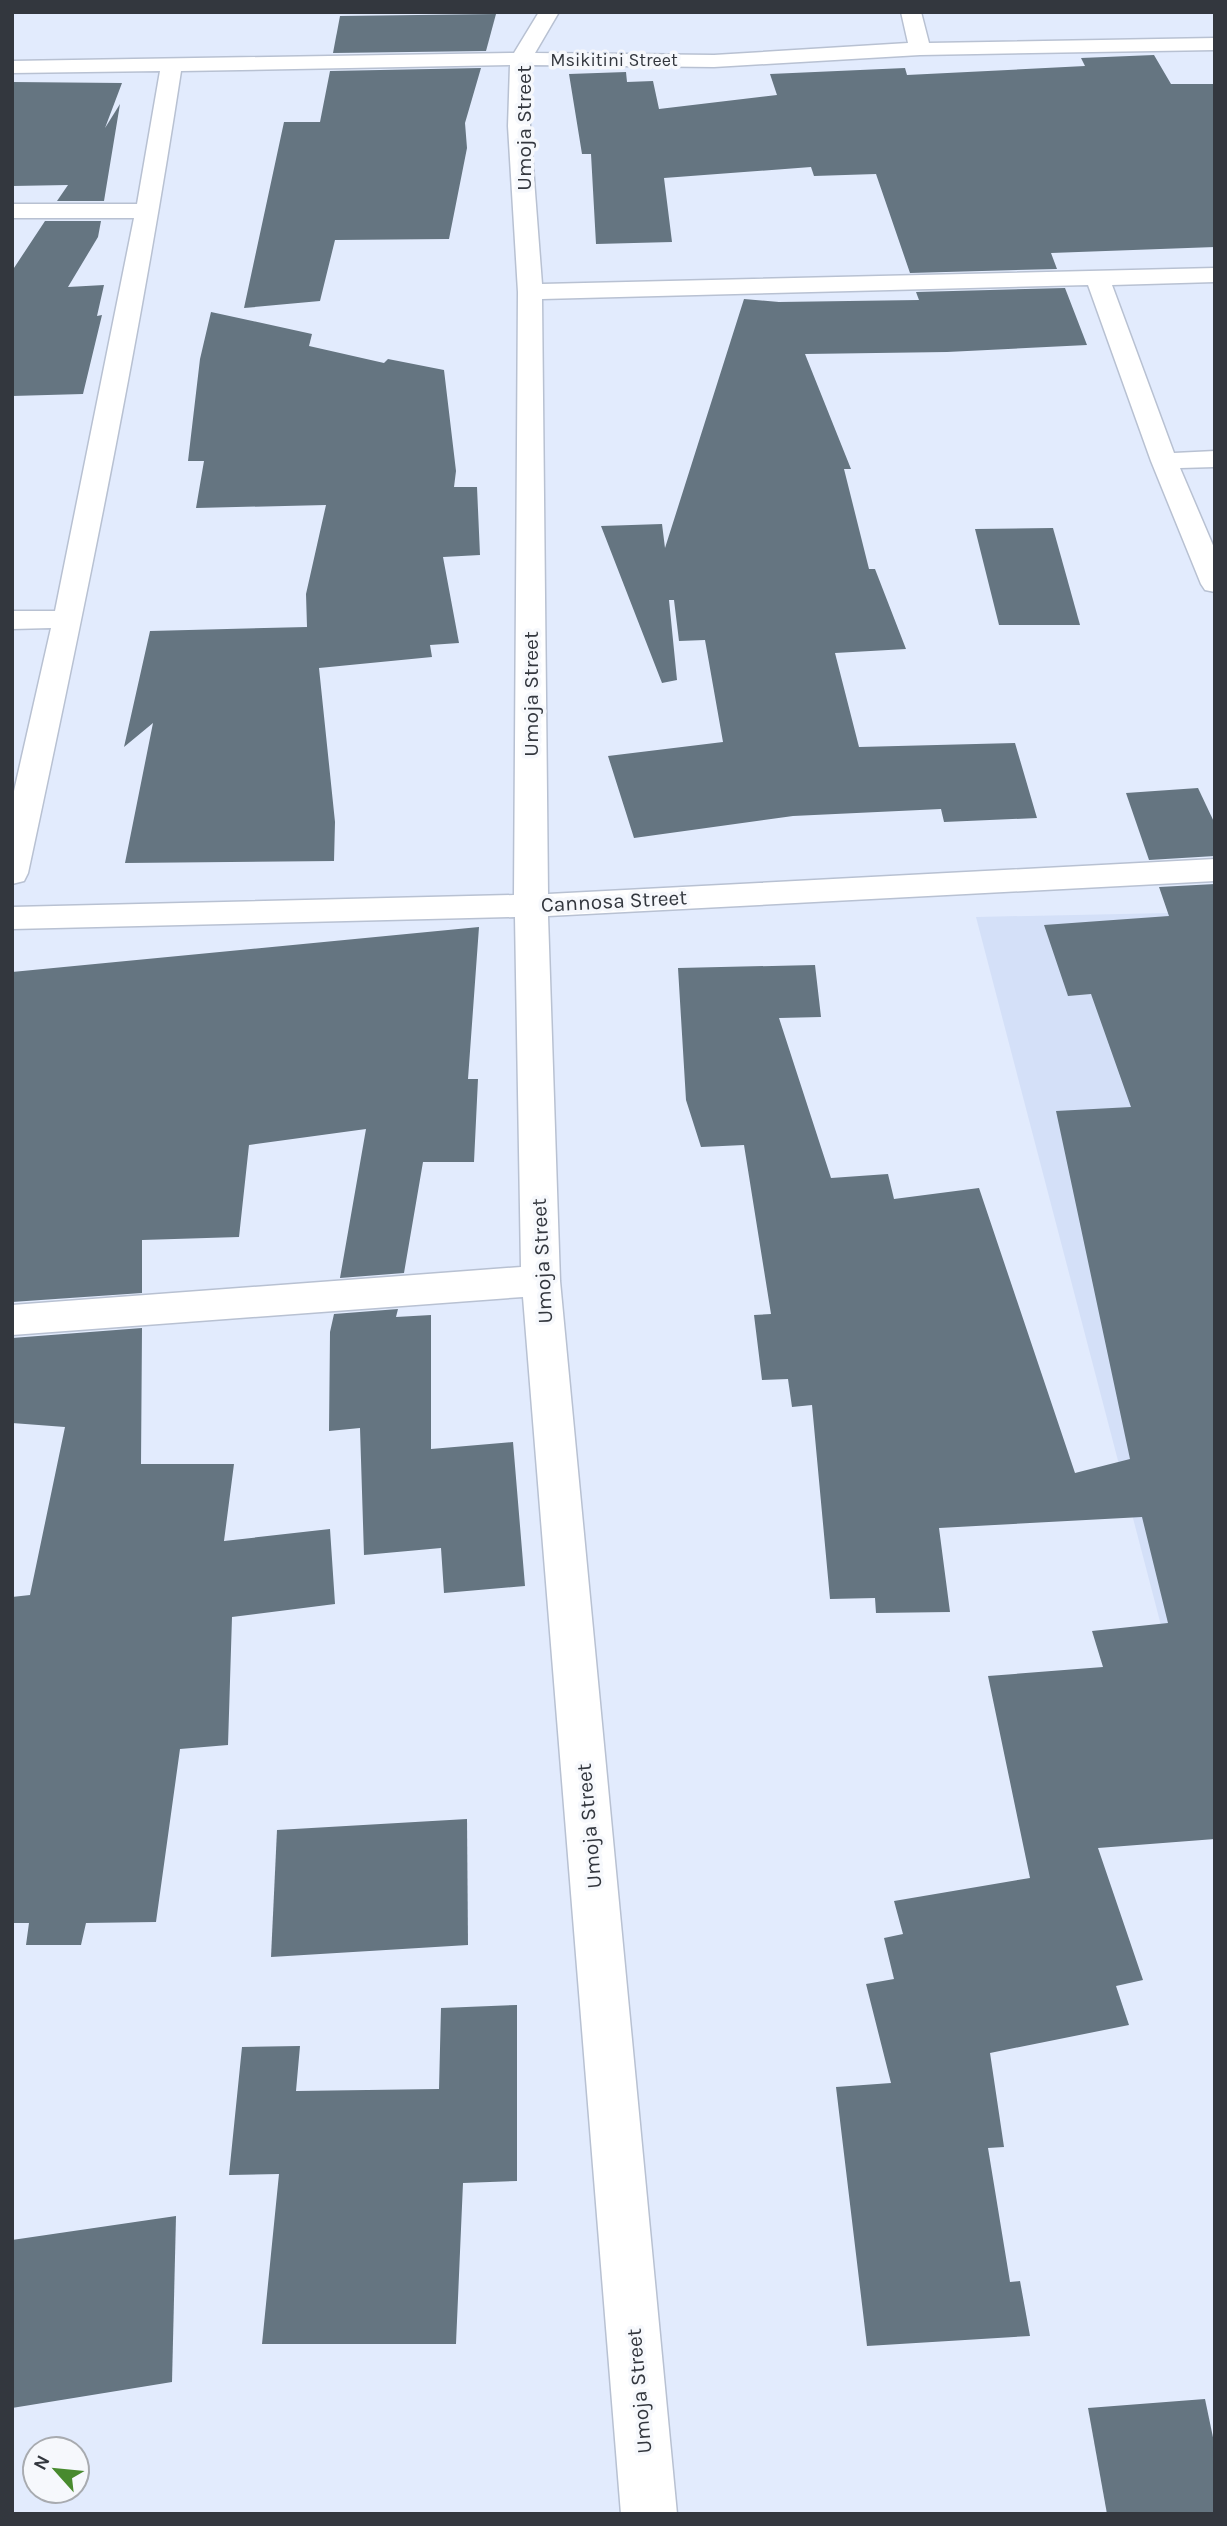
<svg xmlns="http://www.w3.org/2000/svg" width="1227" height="2526" viewBox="0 0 1227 2526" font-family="Karla,sans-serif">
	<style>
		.built { fill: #d4e0f8 }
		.building { fill: #657581 }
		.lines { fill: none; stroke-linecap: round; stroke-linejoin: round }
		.minor-casing { stroke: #b8c1d2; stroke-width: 3 }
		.minor { fill: #fff; fill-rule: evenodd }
		.labels { text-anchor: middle; stroke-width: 7; stroke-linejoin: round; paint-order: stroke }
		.far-street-label { font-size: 18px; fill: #33373e; stroke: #f6f8fc }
		.street-label { font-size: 21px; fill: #33373e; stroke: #f6f8fc }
	</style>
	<rect width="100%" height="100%" fill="#e2ebfd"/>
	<!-- built -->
	<polygon class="built" points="1215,912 1215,1832 976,917"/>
	<!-- building -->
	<g class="building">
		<polygon points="496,14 486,51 333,53 340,16"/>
		<polygon points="1154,55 1171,84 1215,84 1215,247 1051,253 1057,269 910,273 876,174 814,176 811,167 664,178 672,242 596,244 591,154 582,154 569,74 626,72 627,82 653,81 659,109 777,95 770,74 905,68 907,75 1085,66 1081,58"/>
		<polygon points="481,68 465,123 467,148 449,239 335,240 320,301 244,308 284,122 320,122 330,71"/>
		<polygon points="12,82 122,83 105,128 120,104 104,201 57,201 68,185 12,186"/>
		<polygon points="45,221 101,221 98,237 68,287 104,285 97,316 102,315 83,394 12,396 12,271"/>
		<polygon points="1065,288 1087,345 947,352 805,354 851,469 844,469 869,569 875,569 906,649 835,653 859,747 1015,743 1037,818 944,822 941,809 793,816 634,838 608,756 723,742 705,640 679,641 674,600 669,600 677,680 662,683 601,526 662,524 665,548 744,299 779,302 919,300 916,292"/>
		<polygon points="211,312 312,334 309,346 384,363 388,359 444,370 456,471 454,487 477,487 480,555 443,557 459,643 430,645 432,657 319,668 335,822 334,861 125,863 153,723 124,747 150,631 307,627 306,594 326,505 196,508 204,461 188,461 200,359"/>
		<polygon points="1053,528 1080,625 999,625 975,529"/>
		<polygon points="1198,788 1215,824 1215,856 1149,860 1126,793"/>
		<polygon points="1215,884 1215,1839 1098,1848 1143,1980 1116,1986 1129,2025 990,2053 1004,2147 988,2148 1010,2282 1020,2281 1030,2336 867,2346 836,2087 891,2083 866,1984 894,1979 884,1938 903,1934 894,1901 1030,1878 988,1676 1103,1667 1092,1631 1168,1623 1142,1517 939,1528 950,1612 876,1613 875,1598 830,1599 812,1405 792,1407 788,1379 762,1380 754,1315 771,1314 744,1145 701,1147 686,1100 678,968 815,965 821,1017 779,1018 831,1178 888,1174 894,1199 979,1188 1075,1473 1130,1459 1056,1111 1131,1107 1091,994 1068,996 1044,925 1169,916 1159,887"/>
		<polygon points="479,927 468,1079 478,1079 474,1162 423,1162 404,1273 340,1278 366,1129 249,1145 239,1237 142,1240 142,1293 12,1302 12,972"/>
		<polygon points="398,1309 396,1317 431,1315 431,1449 513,1442 525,1586 444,1593 441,1548 364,1555 360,1428 329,1431 330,1332 334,1314"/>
		<polygon points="142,1328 141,1464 234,1464 224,1541 330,1529 335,1604 232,1617 228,1745 180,1749 156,1922 86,1923 81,1945 26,1945 29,1923 12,1923 12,1597 30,1595 65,1427 12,1423 12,1338"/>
		<polygon points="467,1819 468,1945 271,1957 277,1830"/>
		<polygon points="517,2005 517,2181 463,2183 456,2344 262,2344 279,2174 229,2175 242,2047 300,2046 296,2091 439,2089 441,2008"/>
		<polygon points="176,2216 172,2382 12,2408 12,2240"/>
		<polygon points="1205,2399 1215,2447 1215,2514 1107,2514 1088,2408"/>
	</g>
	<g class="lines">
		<defs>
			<path id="minor" d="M539,12H559L535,53L714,55L908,43L901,12H921L929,43L1215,38V50L920,55L714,67L531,65L530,126L542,284L1215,268V282L1112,285L1174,453L1215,451V467L1180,468L1215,550V592L1205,590L1201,584L1151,461L1088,285L542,299L548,894L1215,859V881L548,916L560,1281L677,2514H621L523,1297L12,1335V1305L521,1267L515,917L12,929V907L514,895L518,292L508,126L510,65L181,71C140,339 85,606 28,873L24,881L12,884V800L51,628L12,629V611H55L134,218H12V204H137L160,71L12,73V61L514,53Z"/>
		</defs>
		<!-- minor casing -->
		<use href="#minor" class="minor-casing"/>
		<!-- minor -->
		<use href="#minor" class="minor"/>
	</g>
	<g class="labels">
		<!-- far-street labels -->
		<g class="far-street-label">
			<text x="614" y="66">Msikitini Street</text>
		</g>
		<!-- street labels -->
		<g class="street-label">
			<text transform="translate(524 128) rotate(-90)" y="7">Umoja Street</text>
			<text transform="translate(531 694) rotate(-90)" y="7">Umoja Street</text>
			<text transform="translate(614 901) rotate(-3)" y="7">Cannosa Street</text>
			<text transform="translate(542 1261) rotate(-93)" y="7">Umoja Street</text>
			<text transform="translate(589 1826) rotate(-95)" y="7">Umoja Street</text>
			<text transform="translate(639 2391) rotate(-95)" y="7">Umoja Street</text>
		</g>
	</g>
	<!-- border -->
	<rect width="1227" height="2526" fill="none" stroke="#33373e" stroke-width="28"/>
	<!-- north arrow -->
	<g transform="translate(56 2470) rotate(297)"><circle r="33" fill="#f6f8fc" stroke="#a8abb0" stroke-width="2"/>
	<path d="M0-5L12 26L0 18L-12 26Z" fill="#488a2e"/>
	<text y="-10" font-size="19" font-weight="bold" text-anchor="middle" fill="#33373e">N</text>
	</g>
</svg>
